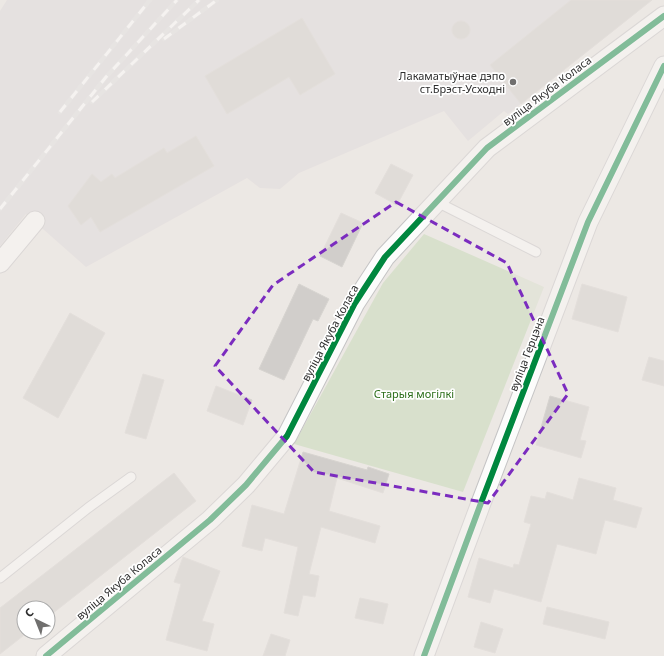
<svg xmlns="http://www.w3.org/2000/svg" width="664" height="656" viewBox="0 0 664 656" font-family="'Noto Sans',sans-serif">
	<style>
		.industrial { fill: #dcd9db }
		.cemetery { fill: #d8e0cc }
		.building { fill: #d1cecb; stroke: #d7d4d0 }
		.lines { fill: none; stroke-linecap: round; stroke-linejoin: round }
		.service-casing { stroke: #c5c4c5; stroke-width: 11 }
		.minor-casing { stroke: #c5c4c5; stroke-width: 21 }
		.service { stroke: #fcfcfb; stroke-width: 9 }
		.minor { stroke: #fcfcfb; stroke-width: 19 }
		.rail-casing { stroke: #dfdfe1; stroke-width: 4.5 }
		.rail { stroke: #fff; stroke-width: 3; stroke-dasharray: 9; stroke-linecap: butt }
		.cycleway-casing { stroke: #fff; stroke-width: 8 }
		.cycleway { stroke: #00873e; stroke-width: 6 }
		.marked { fill: none; stroke: #7b2cbf; stroke-width: 3; stroke-dasharray: 8 5; stroke-linejoin: round }
		.poi-dot { fill: #706f6e; stroke: #fff; stroke-width: 1.5 }
		.labels { text-anchor: middle; stroke-width: 3.5; stroke-linejoin: round; paint-order: stroke }
		.poi-label { font-size: 11px; fill: #2e2e2e; stroke: #fff; text-anchor: end }
		.street-label { font-size: 11px; fill: #2e2e2e; stroke: #fff }
		.park-label { font-size: 11px; fill: #2c6e1b; stroke: #fff }
	</style>
	<rect width="100%" height="100%" fill="#ece8e4"/>
	<!-- industrial -->
	<polygon class="industrial" points="7,0 652,0 508,114 504,111 468,141 444,111 299,173 280,189 260,188 247,178 86,267 26,214 0,246 0,11"/>
	<!-- cemetery -->
	<polygon class="cemetery" points="424,234 544,287 463,492 294,444 383,283"/>
	<!-- building -->
	<g class="building">
		<polygon points="571,0 652,0 521,104 490,65"/>
		<polygon points="302,18 335,74 300,95 289,77 227,114 205,76"/>
		<circle cx="461" cy="30" r="9"/>
		<polygon points="196,136 214,166 100,232 91,217 81,225 68,206 92,174 101,182 112,174 115,178 164,148 167,153"/>
		<polygon points="391,164 413,175 397,205 375,193"/>
		<polygon points="341,213 363,223 342,267 320,256"/>
		<polygon points="299,284 329,299 318,321 313,319 284,380 259,369"/>
		<polygon points="582,284 627,297 618,332 572,319"/>
		<polygon points="70,313 105,333 58,418 23,398"/>
		<polygon points="649,357 664,361 664,386 642,380"/>
		<polygon points="143,374 164,380 146,439 125,433"/>
		<polygon points="216,386 252,400 243,425 207,411"/>
		<polygon points="550,396 589,407 580,440 586,441 581,458 536,445"/>
		<polygon points="303,452 367,470 368,467 389,474 383,493 337,478 329,511 380,526 375,543 321,527 309,574 319,576 315,597 303,595 298,616 284,613 298,547 265,538 262,551 242,546 252,505 284,514"/>
		<polygon points="174,473 196,501 48,617 48,608 24,608 24,632 28,632 0,654 0,608"/>
		<polygon points="579,478 616,488 613,500 642,508 636,528 605,520 596,554 557,544 541,602 494,589 490,603 468,597 479,558 513,568 514,564 519,565 531,524 524,522 531,496 545,499 547,492 573,500"/>
		<polygon points="183,557 220,571 202,621 214,624 207,651 166,640 181,584 174,582"/>
		<polygon points="360,598 388,604 383,624 355,618"/>
		<polygon points="547,607 609,622 605,639 543,624"/>
		<polygon points="481,622 503,629 495,653 474,647"/>
		<polygon points="271,634 290,640 285,656 263,656"/>
	</g>
	<g class="lines">
		<defs>
			<g id="service">
				<polyline points="437,202 536,252"/>
				<polyline points="0,578 88,508 131,477"/>
			</g>
			<g id="minor">
				<polyline points="0,263 35,221"/>
				<polyline points="46,656 210,520 246,485 287,436 355,303 385,257 487,148 664,16"/>
				<polyline points="424,656 481,503 588,222 664,66"/>
			</g>
		</defs>
		<!-- service casing -->
		<use href="#service" class="service-casing"/>
		<!-- minor casing -->
		<use href="#minor" class="minor-casing"/>
		<!-- service -->
		<use href="#service" class="service"/>
		<!-- minor -->
		<use href="#minor" class="minor"/>
		<defs>
			<g id="rail">
				<polyline points="164,39 217,0"/>
				<polyline points="92,102 199,0"/>
				<polyline points="60,112 150,0"/>
				<polyline points="0,209 106,77 177,0"/>
			</g>
		</defs>
		<!-- rail casing -->
		<use href="#rail" class="rail-casing"/>
		<!-- rail -->
		<use href="#rail" class="rail"/>
		<defs>
			<g id="cycleway">
				<polyline points="46,656 210,520 246,485 287,436 355,303 385,257 487,148 664,16"/>
				<polyline points="424,656 481,503 588,222 664,66"/>
			</g>
		</defs>
		<!-- cycleway casing -->
		<use href="#cycleway" class="cycleway-casing"/>
		<!-- cycleway -->
		<use href="#cycleway" class="cycleway"/>
	</g>
	<!-- marked area -->
	<path d="M0 0H664V656H0ZM396,202L507,263L568,394L488,503L314,472L215,366L273,285Z" fill="#ece8e4" fill-opacity=".55" fill-rule="evenodd"/>
	<path class="marked" d="M396,202L507,263L568,394L488,503L314,472L215,366L273,285Z"/>
	<!-- markers -->
	<circle class="poi-dot" cx="513" cy="82" r="4"/>
	<g class="labels">
		<!-- poi labels -->
		<g class="poi-label">
			<text x="505" y="80">Лакаматыўнае дэпо<tspan x="505" dy="13">ст.Брэст-Усходні</tspan></text>
		</g>
		<!-- street labels -->
		<g class="street-label">
			<text transform="translate(547 91) rotate(-37)" y="4">вуліца Якуба Коласа</text>
			<text transform="translate(330 333) rotate(-62)" y="4">вуліца Якуба Коласа</text>
			<text transform="translate(527 354) rotate(-69)" y="4">вуліца Герцэна</text>
			<text transform="translate(119 583) rotate(-40)" y="4">вуліца Якуба Коласа</text>
		</g>
		<!-- park labels -->
		<g class="park-label">
			<text x="414" y="398">Старыя могілкі</text>
		</g>
	</g>
	<!-- north arrow -->
	<g transform="translate(36 620) rotate(317)"><circle r="19" fill="#ffffff" stroke="#ababab"/>
	<path d="M0-3L7 15L0 10L-7 15Z" fill="#706f6e"/>
	<text y="-6" font-size="11" font-weight="bold" text-anchor="middle" fill="#2e2e2e">С</text>
	</g>
</svg>
